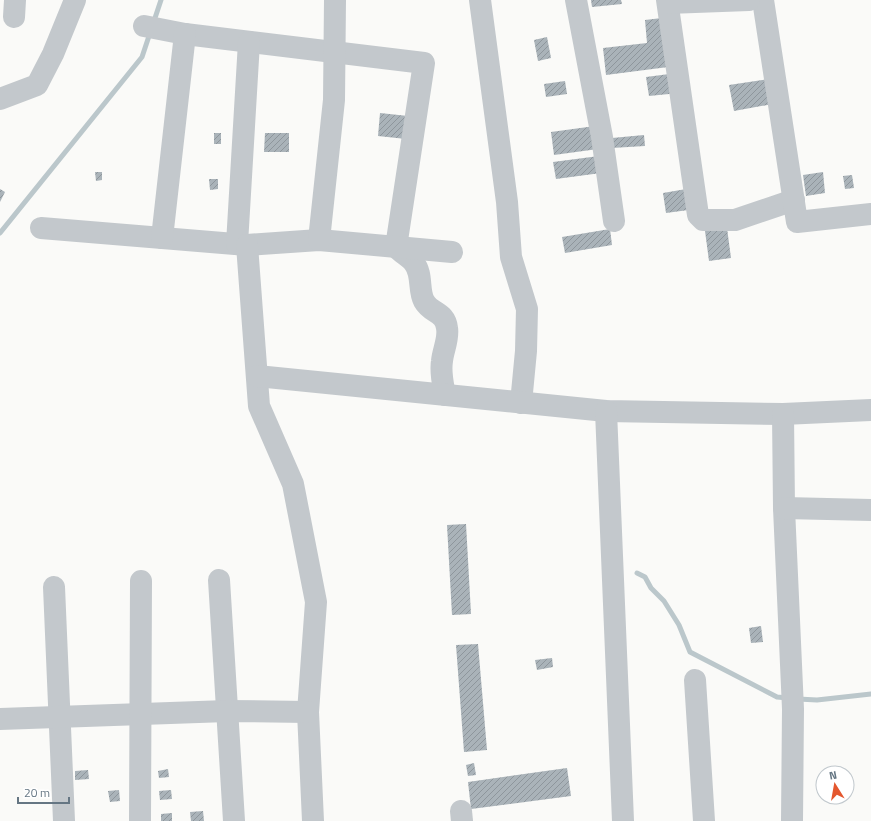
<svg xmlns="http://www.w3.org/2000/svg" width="871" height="821" viewBox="0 0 871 821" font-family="'Titillium Web',sans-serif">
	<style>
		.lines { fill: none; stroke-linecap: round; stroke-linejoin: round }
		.stream { stroke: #bbc7cb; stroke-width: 5 }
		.building { fill: url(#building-hatch) }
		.minor { stroke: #c3c8cc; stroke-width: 22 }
	</style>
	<defs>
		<pattern id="building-hatch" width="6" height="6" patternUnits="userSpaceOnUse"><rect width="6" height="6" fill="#aab3b9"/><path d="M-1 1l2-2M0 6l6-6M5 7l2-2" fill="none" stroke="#8e969c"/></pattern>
	</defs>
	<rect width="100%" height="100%" fill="#fafaf8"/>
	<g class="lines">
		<!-- stream -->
		<g class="stream">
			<polyline points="153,24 161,0"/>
			<polyline points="0,233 142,57 150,33"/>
			<polyline points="637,573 645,577 651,588 664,601 679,625 690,652 777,697 788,698"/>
			<polyline points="798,699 817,700 871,694"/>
		</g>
	</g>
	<!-- building -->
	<g class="building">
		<polygon points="591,0 621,0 622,4 592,7"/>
		<polygon points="670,17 676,66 606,75 603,48 647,43 645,20"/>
		<polygon points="547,37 551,58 538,61 534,40"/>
		<polygon points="677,73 679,93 649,96 646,77"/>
		<polygon points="769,79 773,104 734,111 729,85"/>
		<polygon points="565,81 567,94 546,97 544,84"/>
		<polygon points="380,113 408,116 406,139 378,136"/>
		<polygon points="595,126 598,149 554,155 551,132"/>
		<rect x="214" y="133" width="7" height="11"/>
		<polygon points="265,133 289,133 289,152 264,152"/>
		<polygon points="644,135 645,146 612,148 612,138"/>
		<polygon points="599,156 601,173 556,179 553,162"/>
		<polygon points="95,172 102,172 102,180 96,181"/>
		<polygon points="823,172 825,193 806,196 803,175"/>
		<polygon points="852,175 854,188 845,189 843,176"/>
		<polygon points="209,179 218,179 218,189 210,190"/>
		<polygon points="692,188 696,209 666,213 663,193"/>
		<polygon points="0,189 5,192 0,202"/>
		<polygon points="727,228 731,258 709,261 705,231"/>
		<polygon points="610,229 612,245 565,253 562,237"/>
		<polygon points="466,524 471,614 452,615 447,525"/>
		<polygon points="761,626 763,642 751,643 749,628"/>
		<polygon points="478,644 487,750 464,752 456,645"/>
		<polygon points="552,658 553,667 537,670 535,660"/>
		<polygon points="474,763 476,775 468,776 466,765"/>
		<polygon points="567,768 571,796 471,809 468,782"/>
		<polygon points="168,769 169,777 159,778 158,771"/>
		<polygon points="88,770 89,779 75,780 75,771"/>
		<polygon points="119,790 120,801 110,802 108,791"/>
		<polygon points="171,790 172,799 160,800 159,791"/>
		<polygon points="203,811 204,821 191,821 190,812"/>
		<polygon points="172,813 172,821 161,821 161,814"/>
	</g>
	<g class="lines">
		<!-- minor -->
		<g class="minor">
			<polyline points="480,0 507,202 511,257 527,309 526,351 521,403"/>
			<polyline points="576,0 602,137 614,221"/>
			<polyline points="667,0 698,215 703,220 735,220 794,200"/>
			<polyline points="763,0 797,222 871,214"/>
			<polyline points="668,3 749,0"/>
			<polyline points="14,17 15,0"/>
			<path d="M144,26L185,34L424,63L396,247C400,252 412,259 414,263C423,274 418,290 424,301C431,314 445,311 447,328C449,339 443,350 442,361C440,373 443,384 445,395"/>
			<polyline points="0,99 37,85 53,54 75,0"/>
			<polyline points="41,228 247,245 319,240 452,252"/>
			<polyline points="162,238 185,34"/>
			<polyline points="319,240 334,100 335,0"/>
			<polyline points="237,244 249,42"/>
			<polyline points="247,245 259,406 293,484 316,602 308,712 313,821"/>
			<polyline points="257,376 606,411 783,414 871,410"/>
			<polyline points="606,411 623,821"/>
			<polyline points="783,414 784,508 793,709 792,821"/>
			<polyline points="784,508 871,510"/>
			<polyline points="219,580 234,821"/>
			<polyline points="54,587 64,821"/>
			<polyline points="695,680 704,821"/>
			<polyline points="0,719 227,711 308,712"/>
			<polyline points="461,811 462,821"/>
			<polyline points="140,821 141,581"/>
		</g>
	</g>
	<!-- north arrow -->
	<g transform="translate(835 785) rotate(349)"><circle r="19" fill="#ffffff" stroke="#c1c8cd"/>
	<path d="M0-3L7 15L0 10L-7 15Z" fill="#e4572e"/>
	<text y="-6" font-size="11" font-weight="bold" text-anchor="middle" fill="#657683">N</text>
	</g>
	<!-- scale -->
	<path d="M18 797v6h51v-6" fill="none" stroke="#657683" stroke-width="2"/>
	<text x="24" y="797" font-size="12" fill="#657683" stroke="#ffffff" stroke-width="3" paint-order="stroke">20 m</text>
</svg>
